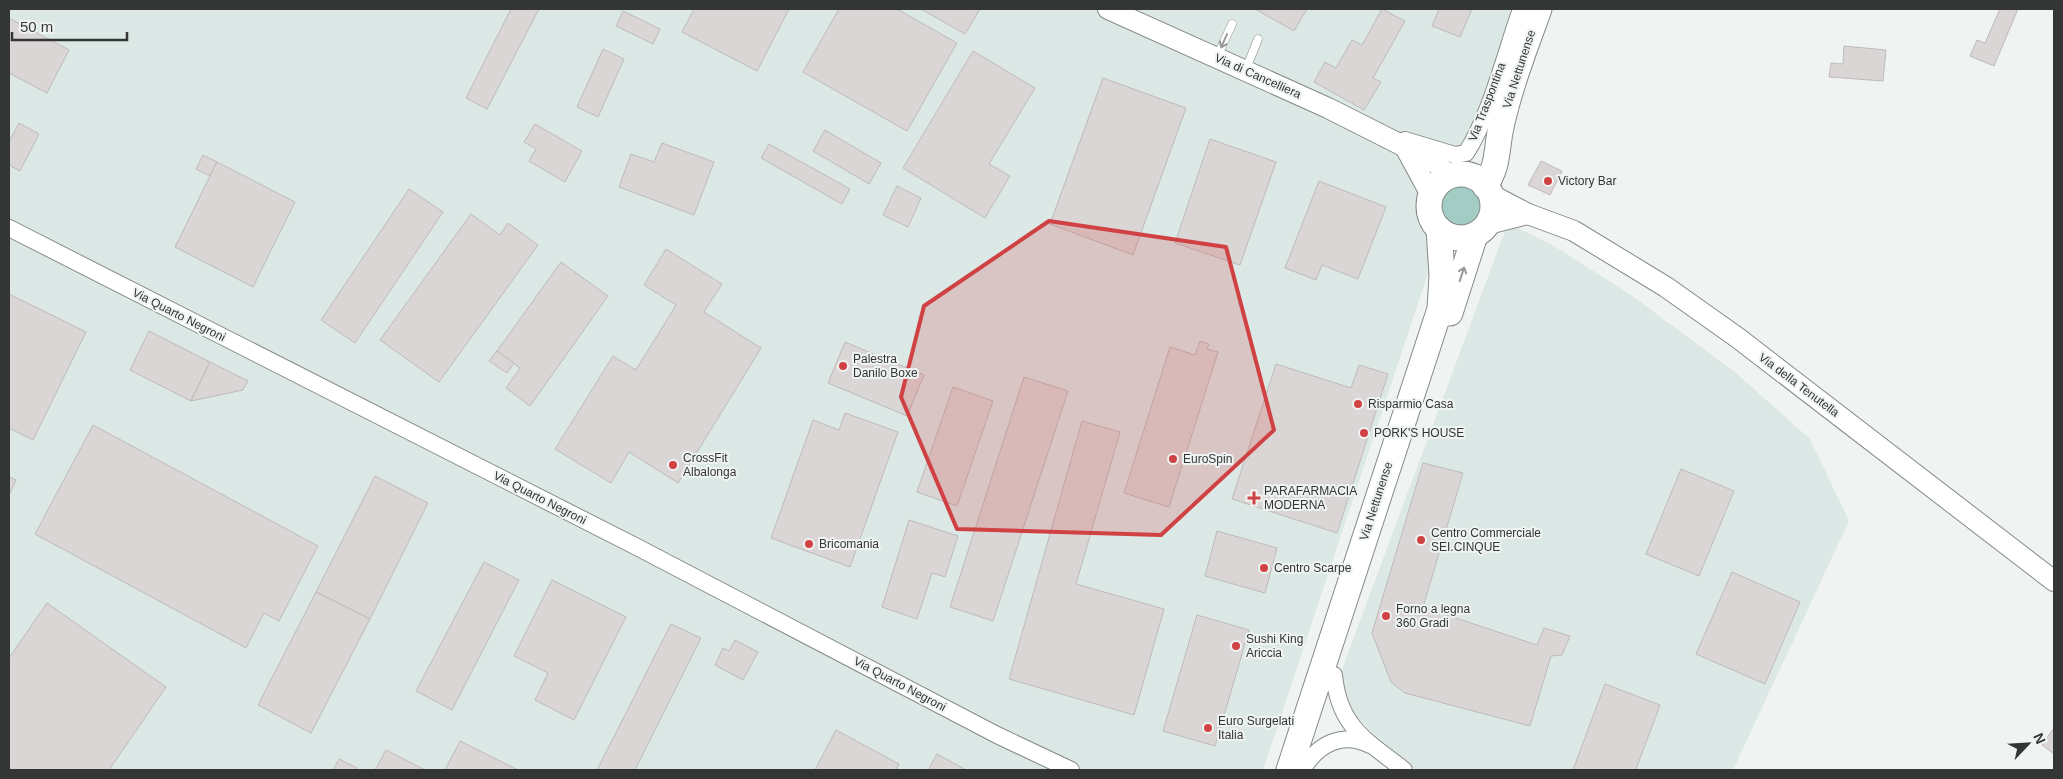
<svg xmlns="http://www.w3.org/2000/svg" width="2063" height="779" viewBox="0 0 2063 779" font-family="Helvetica,sans-serif">
	<style>
		.built { fill: #dbe8e5 }
		.green { fill: #a2ccc4 }
		.building { fill: #dbd6d6; stroke: #bfbab9 }
		.lines { fill: none; stroke-linecap: round; stroke-linejoin: round }
		.service-casing { stroke: #858a89; stroke-width: 9 }
		.minor-casing { stroke: #858a89; stroke-width: 18 }
		.tertiary-casing { stroke: #858a89; stroke-width: 22 }
		.primary-casing { stroke: #858a89; stroke-width: 27 }
		.service { stroke: #fff; stroke-width: 8 }
		.minor { stroke: #fff; stroke-width: 16 }
		.tertiary { stroke: #fff; stroke-width: 20 }
		.primary { stroke: #fff; stroke-width: 25 }
		.oneway { stroke: #9a9a9a }
		.marked { fill: #d04143; fill-opacity: 0.2; stroke: #d04143; stroke-width: 4; stroke-linejoin: round }
		.poi-dot { fill: #d04143; stroke: #eff4f3; stroke-width: 2 }
		.labels { text-anchor: middle; stroke-width: 4; stroke-linejoin: round; paint-order: stroke }
		.street-label { font-size: 12px; fill: #343636; stroke: #eff4f3 }
		.poi-label { font-size: 12px; fill: #343636; stroke: #eff4f3; text-anchor: start }
	</style>
	<rect width="100%" height="100%" fill="#eff4f3"/>
	<!-- built -->
	<g class="built">
		<polygon points="9,9 1511,9 1455,192 1263,770 9,770"/>
		<polygon points="1508,223 1554,246 1631,295 1736,373 1810,439 1849,521 1733,770 1416,770 1376,736 1346,706 1341,672"/>
	</g>
	<!-- green -->
	<circle class="green" cx="1462" cy="207" r="23"/>
	<!-- building -->
	<g class="building">
		<polygon points="511,9 539,9 487,109 466,98"/>
		<polygon points="694,9 789,9 757,71 682,32"/>
		<polygon points="839,9 897,9 957,43 907,131 803,72"/>
		<polygon points="921,9 980,9 965,34"/>
		<polygon points="1255,9 1307,9 1294,31"/>
		<polygon points="1382,9 1405,21 1373,78 1381,82 1364,110 1314,82 1325,62 1336,68 1352,40 1362,45"/>
		<polygon points="1439,9 1472,9 1460,37 1432,26"/>
		<polygon points="2000,9 2018,9 1994,66 1970,56 1977,40 1985,43"/>
		<polygon points="623,11 660,29 653,44 616,26"/>
		<polygon points="9,18 69,50 47,93 9,73"/>
		<polygon points="1844,46 1886,50 1883,81 1829,77 1831,63 1843,64"/>
		<polygon points="603,49 624,59 598,117 577,107"/>
		<polygon points="973,51 1035,88 989,164 1010,176 985,218 903,168"/>
		<polygon points="1103,78 1186,108 1133,255 1050,224"/>
		<polygon points="19,123 39,134 20,171 9,165 9,142"/>
		<polygon points="535,124 582,151 565,182 529,161 536,149 524,142"/>
		<polygon points="825,130 881,163 869,184 813,151"/>
		<polygon points="1210,139 1276,162 1240,265 1175,243"/>
		<polygon points="662,143 714,162 694,215 619,187 631,154 654,162"/>
		<polygon points="769,144 850,189 842,204 761,158"/>
		<polygon points="203,155 217,162 210,176 196,169"/>
		<polygon points="1541,161 1562,171 1550,195 1528,185"/>
		<polygon points="217,162 295,202 253,287 175,247"/>
		<polygon points="1319,181 1386,207 1358,279 1322,265 1316,280 1285,268"/>
		<polygon points="897,186 921,198 908,227 883,215"/>
		<polygon points="409,189 443,212 355,343 321,320"/>
		<polygon points="471,214 500,235 508,223 538,245 439,382 380,340"/>
		<polygon points="666,249 722,284 704,312 761,348 678,483 629,452 611,483 555,449 613,356 636,370 676,305 644,285"/>
		<polygon points="561,262 608,296 530,406 506,388 520,368 497,351"/>
		<polygon points="9,294 86,332 33,440 9,428"/>
		<polygon points="149,331 210,362 191,401 130,370"/>
		<polygon points="1200,341 1209,344 1207,349 1218,352 1169,507 1124,493 1170,347 1195,355"/>
		<polygon points="845,342 924,375 907,416 828,383"/>
		<polygon points="497,351 514,363 507,373 489,361"/>
		<polygon points="210,362 248,381 243,390 191,401"/>
		<polygon points="1276,364 1351,388 1359,365 1388,374 1337,533 1232,499"/>
		<polygon points="1024,377 1068,391 993,621 950,607"/>
		<polygon points="953,387 993,401 957,506 917,492"/>
		<polygon points="845,413 898,432 850,567 771,538 813,420 839,430"/>
		<polygon points="1082,421 1120,432 1076,584 1164,609 1134,715 1009,679"/>
		<polygon points="93,425 318,546 279,621 264,613 246,648 35,534"/>
		<polygon points="1423,463 1463,473 1423,607 1537,645 1544,628 1570,636 1562,655 1551,656 1530,726 1405,693 1391,682 1372,633"/>
		<polygon points="1681,469 1734,491 1699,576 1646,554"/>
		<polygon points="375,476 428,503 370,619 316,592"/>
		<polygon points="9,477 16,480 9,495"/>
		<polygon points="909,520 958,536 945,577 932,573 917,619 882,607"/>
		<polygon points="1217,531 1277,548 1265,593 1205,576"/>
		<polygon points="484,562 519,580 452,710 416,691"/>
		<polygon points="1732,572 1800,602 1765,684 1696,654"/>
		<polygon points="552,580 626,617 574,720 535,700 548,673 514,656"/>
		<polygon points="316,592 370,619 311,733 258,705"/>
		<polygon points="47,603 166,687 109,770 9,770 9,658"/>
		<polygon points="1197,615 1249,630 1215,746 1163,731"/>
		<polygon points="671,624 701,638 635,770 597,770"/>
		<polygon points="735,640 758,652 743,680 715,665 723,648 729,651"/>
		<polygon points="1605,684 1660,705 1636,769 1640,770 1573,770"/>
		<polygon points="2054,728 2054,754 2042,745"/>
		<polygon points="836,730 899,764 896,770 815,770"/>
		<polygon points="460,741 518,770 445,770"/>
		<polygon points="386,750 425,770 375,770"/>
		<polygon points="937,754 966,770 928,770"/>
		<polygon points="339,759 357,768 355,770 333,770"/>
	</g>
	<g class="lines">
		<defs>
			<g id="service">
				<polyline points="1217,57 1232,24"/>
				<polyline points="1246,69 1258,39"/>
			</g>
			<g id="minor">
				<path d="M1405,140L1455,155L1466,153C1490,117 1506,51 1521,9"/>
				<polyline points="9,228 635,546 997,735 1071,770"/>
				<path d="M1334,675C1339,727 1366,740 1404,770"/>
				<path d="M1304,767C1319,744 1343,731 1370,745"/>
			</g>
			<g id="tertiary">
				<polyline points="1108,9 1328,108 1433,161 1450,176"/>
				<polyline points="1406,149 1431,195"/>
				<polyline points="1490,194 1528,214 1574,231 1666,287 1738,338 2054,581"/>
				<polyline points="1488,224 1528,214"/>
			</g>
			<g id="primary">
				<circle cx="1461" cy="206" r="32"/>
				<path d="M1485,186C1499,165 1496,150 1501,127C1510,86 1525,48 1539,9"/>
				<polyline points="1450,313 1475,235"/>
				<polyline points="1289,770 1440,309 1442,275 1439,229"/>
			</g>
		</defs>
		<!-- service casing -->
		<use href="#service" class="service-casing"/>
		<!-- minor casing -->
		<use href="#minor" class="minor-casing"/>
		<!-- tertiary casing -->
		<use href="#tertiary" class="tertiary-casing"/>
		<!-- primary casing -->
		<use href="#primary" class="primary-casing"/>
		<!-- service -->
		<use href="#service" class="service"/>
		<!-- minor -->
		<use href="#minor" class="minor"/>
		<!-- tertiary -->
		<use href="#tertiary" class="tertiary"/>
		<!-- primary -->
		<use href="#primary" class="primary"/>
	</g>
	<!-- one-way arrows -->
	<defs><path id="oneway-shaft" d="M-6 0H5M1.5-3L5.5 0L1.5 3" fill="none" stroke-width="1.6" stroke-linecap="round" stroke-linejoin="round" transform="scale(1.25)"/></defs>
	<g class="oneway">
		<use href="#oneway-shaft" transform="translate(1224 41) rotate(114)"/>
		<use href="#oneway-shaft" transform="translate(1462 274) rotate(-72)"/>
	</g>
	<!-- marked area -->
	<path class="marked" d="M1049,221L1226,247L1274,430L1161,535L957,529L901,397L924,306Z"/>
	<!-- markers -->
	<g class="poi-dot">
		<circle cx="1548" cy="181" r="5"/>
		<circle cx="843" cy="366" r="5"/>
		<circle cx="1358" cy="404" r="5"/>
		<circle cx="1364" cy="433" r="5"/>
		<circle cx="1173" cy="459" r="5"/>
		<circle cx="673" cy="465" r="5"/>
		<path d="M1251.5 490.5h5v5h5v5h-5v5h-5v-5h-5v-5h5z"/>
		<circle cx="1421" cy="540" r="5"/>
		<circle cx="809" cy="544" r="5"/>
		<circle cx="1264" cy="568" r="5"/>
		<circle cx="1386" cy="616" r="5"/>
		<circle cx="1236" cy="646" r="5"/>
		<circle cx="1208" cy="728" r="5"/>
	</g>
	<g class="labels">
		<!-- street labels -->
		<g class="street-label">
			<text transform="translate(1519 69) rotate(-72)" y="4">Via Nettunense</text>
			<text transform="translate(1258 76) rotate(24)" y="4">Via di Cancelliera</text>
			<text transform="translate(1487 102) rotate(-69)" y="4">Via Traspontina</text>
			<text transform="translate(179 315) rotate(27)" y="4">Via Quarto Negroni</text>
			<text transform="translate(1799 385) rotate(37)" y="4">Via della Tenutella</text>
			<text transform="translate(540 498) rotate(27)" y="4">Via Quarto Negroni</text>
			<text transform="translate(1376 501) rotate(-72)" y="4">Via Nettunense</text>
			<text transform="translate(900 684) rotate(28)" y="4">Via Quarto Negroni</text>
		</g>
		<!-- poi labels -->
		<g class="poi-label">
			<text x="1558" y="185">Victory Bar</text>
			<text x="853" y="363">Palestra<tspan x="853" dy="14">Danilo Boxe</tspan></text>
			<text x="1368" y="408">Risparmio Casa</text>
			<text x="1374" y="437">PORK'S HOUSE</text>
			<text x="683" y="462">CrossFit<tspan x="683" dy="14">Albalonga</tspan></text>
			<text x="1183" y="463">EuroSpin</text>
			<text x="1264" y="495">PARAFARMACIA<tspan x="1264" dy="14">MODERNA</tspan></text>
			<text x="1431" y="537">Centro Commerciale<tspan x="1431" dy="14">SEI.CINQUE</tspan></text>
			<text x="819" y="548">Bricomania</text>
			<text x="1274" y="572">Centro Scarpe</text>
			<text x="1396" y="613">Forno a legna<tspan x="1396" dy="14">360 Gradi</tspan></text>
			<text x="1246" y="643">Sushi King<tspan x="1246" dy="14">Ariccia</tspan></text>
			<text x="1218" y="725">Euro Surgelati<tspan x="1218" dy="14">Italia</tspan></text>
		</g>
	</g>
	<!-- border -->
	<rect width="2063" height="779" fill="none" stroke="#343636" stroke-width="20"/>
	<!-- north arrow -->
	<g transform="translate(2028 744) rotate(65)" stroke="#eff4f3" stroke-width="4" paint-order="stroke">
	<path d="M0-4L9 19L0 12L-9 19Z" fill="#343636"/>
	<text y="-8" font-size="14" font-weight="bold" text-anchor="middle" fill="#343636">N</text>
	</g>
	<!-- scale -->
	<path d="M12 32v8h115v-8" fill="none" stroke="#343636" stroke-width="2.5"/>
	<text x="20" y="32" font-size="15" fill="#343636" stroke="#eff4f3" stroke-width="4" paint-order="stroke">50 m</text>
</svg>
